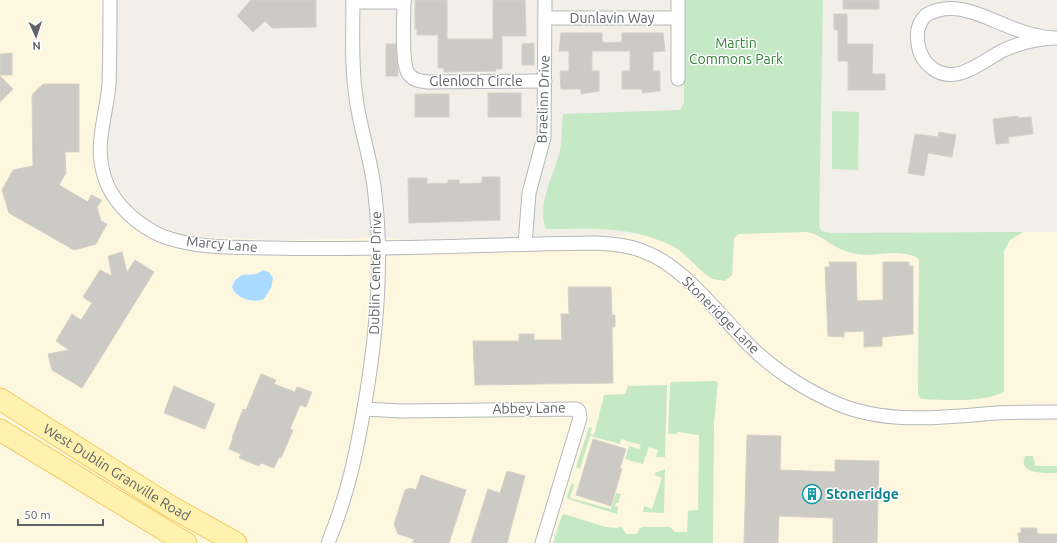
<svg xmlns="http://www.w3.org/2000/svg" width="1057" height="543" viewBox="0 0 1057 543" font-family="Ubuntu,sans-serif">
	<style>
		.commercial { fill: #fef7e0 }
		.green { fill: #c5e8c5 }
		.water { fill: #aadaff }
		.building { fill: #cccac5; stroke: #d6d1c6 }
		.lines { fill: none; stroke-linecap: round; stroke-linejoin: round }
		.street-casing { stroke: #b5b8bc; stroke-width: 15 }
		.primary-casing { stroke: #f2c960; stroke-width: 23 }
		.street { stroke: #fff; stroke-width: 13 }
		.primary { stroke: #fff2af; stroke-width: 21 }
		.labels { text-anchor: middle; stroke-width: 3; stroke-linejoin: round; paint-order: stroke }
		.street-label { font-size: 14px; fill: #5f6368; stroke: #fff }
		.park-label { font-size: 14px; fill: #348238; stroke: #fff }
		.culture-label { font-size: 14px; font-weight: bold; fill: #0d838f; stroke: #fff; text-anchor: start }
	</style>
	<rect width="100%" height="100%" fill="#f1efe8"/>
	<!-- commercial -->
	<polygon class="commercial" points="0,0 117,0 116,95 108,131 106,150 110,169 119,189 130,204 144,218 161,227 188,236 272,240 355,239 362,237 395,238 402,240 612,237 641,233 673,246 686,255 732,275 734,238 737,234 807,232 814,233 836,248 853,254 911,253 919,259 918,395 921,399 968,400 1004,391 1004,251 1010,240 1023,232 1057,232 1057,543 0,543"/>
	<!-- green -->
	<g class="green">
		<path d="M685,0H823L819,226L822,231L832,233L1023,232L1010,240L1004,251V391C989,403 940,400 921,399L918,395L919,259C899,246 873,259 852,253C835,249 823,235 807,232L738,234L734,238L732,275L725,281C721,280 716,280 713,279C701,274 687,253 672,246C630,225 592,229 546,229C536,205 554,175 560,151C562,139 562,126 563,114L680,110L684,103Z"/>
		<polygon points="832,111 859,112 858,170 832,169"/>
		<polygon points="715,381 718,382 714,423 713,543 553,543 562,515 564,514 606,527 618,528 619,526 622,527 626,534 637,534 640,528 643,527 670,527 675,532 687,532 688,511 698,510 699,435 678,432 676,434 668,434 670,385 671,382"/>
		<polygon points="667,385 665,457 656,457 658,450 649,447 643,464 625,459 629,446 639,449 641,445 621,439 620,444 590,436 580,469 576,467 589,427 592,428 590,434 594,435 604,395 625,394 628,386"/>
		<path d="M1025,456H1033L1035,466H1057V473C1047,473 1017,475 1025,456Z"/>
		<polygon points="665,469 664,513 643,512 644,506 652,509 662,478 655,475 655,473"/>
		<polygon points="571,484 574,485 570,498 611,509 616,493 621,494 618,503 616,503 615,506 618,507 617,514 571,500 567,498"/>
	</g>
	<!-- water -->
	<path class="water" d="M263,270L269,272L273,278L271,288L264,299C254,304 235,298 232,287L235,280L242,275L257,274Z"/>
	<!-- building -->
	<g class="building">
		<polygon points="251,0 316,0 316,27 272,28 265,21 253,32 237,16"/>
		<polygon points="415,0 447,0 447,39 493,39 493,0 525,0 526,36 502,36 502,69 496,69 496,71 444,72 444,68 438,68 438,35 417,35 417,29 415,29"/>
		<rect x="843" y="0" width="36" height="9"/>
		<polygon points="834,14 847,14 847,44 873,44 872,74 885,74 885,90 848,90 848,61 838,61 838,30 834,30"/>
		<polygon points="561,33 602,33 602,41 604,43 622,42 622,33 663,33 665,51 653,52 653,71 660,71 660,91 642,93 642,89 622,89 622,71 630,71 630,51 592,51 592,71 599,71 599,91 581,94 581,89 561,89 560,71 569,71 569,51 559,51"/>
		<polygon points="534,43 534,65 522,65 522,44"/>
		<polygon points="386,44 396,44 398,76 386,76"/>
		<polygon points="12,53 12,75 0,75 0,54"/>
		<polygon points="0,76 13,89 0,102"/>
		<polygon points="43,84 79,84 79,152 65,152 66,173 59,185 88,202 91,195 102,200 97,207 101,221 107,224 96,244 74,250 9,213 2,190 13,170 33,166 32,95"/>
		<rect x="488" y="93" width="33" height="24"/>
		<rect x="415" y="94" width="34" height="23"/>
		<polygon points="1018,116 1018,118 1031,117 1033,134 1008,137 1009,143 996,144 993,119"/>
		<polygon points="939,132 956,135 952,157 928,153 924,176 908,173 915,134 938,137"/>
		<polygon points="482,177 500,177 500,220 409,223 408,178 427,178 427,184 448,183 448,180 459,180 459,184 482,183"/>
		<polygon points="122,252 127,272 135,260 154,272 82,388 52,370 48,354 69,350 56,341 72,314 81,320 92,303 83,297 100,270 112,276 108,256"/>
		<polygon points="829,262 856,262 857,301 883,300 883,262 909,262 909,266 913,266 913,334 882,337 882,346 864,347 864,331 844,332 844,337 828,336 825,267 830,267"/>
		<polygon points="568,287 611,287 612,315 615,315 615,327 612,327 613,383 475,385 473,341 519,341 519,334 534,334 534,340 562,340 561,314 569,314"/>
		<polygon points="261,374 276,380 274,384 295,392 297,387 312,392 306,407 300,405 290,429 293,430 281,458 279,457 274,468 261,463 259,466 239,458 241,454 229,449 233,438 232,438 243,409 246,410"/>
		<polygon points="174,386 215,404 205,429 164,413"/>
		<polygon points="747,435 781,436 780,470 835,472 835,460 879,461 877,543 833,543 833,518 779,516 778,543 744,543"/>
		<polygon points="593,439 626,449 620,468 622,469 611,506 576,495"/>
		<polygon points="507,471 525,476 507,543 471,543 488,489 500,493"/>
		<polygon points="421,475 466,490 449,543 412,543 414,539 398,534 394,524 405,490 410,488 416,490"/>
		<polygon points="1021,528 1037,528 1037,533 1039,534 1057,534 1057,543 1019,543 1018,533 1021,533"/>
	</g>
	<g class="lines">
		<defs>
			<g id="street">
				<path d="M110,0C110,28 110,56 109,84C106,121 92,147 107,184C117,207 139,226 162,236C196,249 237,247 273,248C380,251 487,244 595,243C612,244 629,245 645,252C685,267 720,316 750,346C774,370 807,391 838,404C888,425 945,417 997,413C1017,412 1037,412 1057,412"/>
				<path d="M404,0C404,15 401,62 408,73C412,80 420,81 427,82L545,81"/>
				<polyline points="353,2 404,2"/>
				<polyline points="545,18 678,18"/>
				<path d="M1054,38C1037,37 1021,32 1005,25C978,14 953,0 926,15C918,23 916,32 918,43C919,53 924,62 932,68C956,87 983,60 1004,50C1020,43 1039,38 1057,38"/>
				<polyline points="678,79 678,0"/>
				<polyline points="525,244 529,193 544,137 545,0"/>
				<polyline points="364,409 402,411 577,409 579,411 580,418 542,543"/>
				<path d="M328,543C349,492 357,450 366,397C377,330 383,262 375,195C372,161 360,130 356,97C351,65 353,32 353,0"/>
			</g>
			<g id="primary">
				<path id="s1" d="M0,399L168,505L236,543"/>
				<polyline points="0,430 186,543"/>
			</g>
		</defs>
		<!-- street casing -->
		<use href="#street" class="street-casing"/>
		<!-- primary casing -->
		<use href="#primary" class="primary-casing"/>
		<!-- street -->
		<use href="#street" class="street"/>
		<!-- primary -->
		<use href="#primary" class="primary"/>
	</g>
	<!-- icons -->
	<defs>
		<symbol id="building-ring" viewBox="-11 -11 22 22"><circle r="9.5" fill="#fff" stroke="#0f9aa8" stroke-width="1.5"/><path d="M-4-6H4V6H1V3H-1V6H-4ZM-2.5-4.3h1.7v1.8h-1.7ZM.8-4.3h1.7v1.8H.8ZM-2.5-1h1.7V.8h-1.7ZM.8-1h1.7V.8H.8Z" fill="#0f9aa8"/></symbol>
	</defs>
	<g fill-rule="evenodd">
		<use href="#building-ring" x="801" y="483" width="22" height="22"/>
	</g>
	<g class="labels">
		<!-- street labels -->
		<g class="street-label">
			<text x="612" y="23">Dunlavin Way</text>
			<text x="476" y="86">Glenloch Circle</text>
			<text transform="translate(543 99) rotate(-88)" y="5">Braelinn Drive</text>
			<text transform="translate(222 244) rotate(5)" y="5">Marcy Lane</text>
			<text transform="translate(375 273) rotate(-89)" y="5">Dublin Center Drive</text>
			<text transform="translate(721 315) rotate(45)" y="5">Stoneridge Lane</text>
			<text transform="translate(529 408) rotate(-1)" y="5">Abbey Lane</text>
			<text dy="5" stroke="none"><textPath href="#s1" startOffset="138">West Dublin Granville Road</textPath></text>
		</g>
		<!-- park labels -->
		<g class="park-label">
			<text x="736" y="48">Martin<tspan x="736" dy="16">Commons Park</tspan></text>
		</g>
		<!-- culture labels -->
		<g class="culture-label">
			<text x="826" y="499">Stoneridge</text>
		</g>
	</g>
	<!-- north arrow -->
	<g transform="translate(36 36) rotate(177)" stroke="#ffffff" stroke-width="3" paint-order="stroke">
	<path d="M0-3L7 15L0 10L-7 15Z" fill="#5f6368"/>
	<text y="-6" font-size="11" font-weight="bold" text-anchor="middle" fill="#5f6368">N</text>
	</g>
	<!-- scale -->
	<path d="M18 519v6h85v-6" fill="none" stroke="#5f6368" stroke-width="2"/>
	<text x="24" y="519" font-size="12" fill="#5f6368" stroke="#ffffff" stroke-width="3" paint-order="stroke">50 m</text>
</svg>
